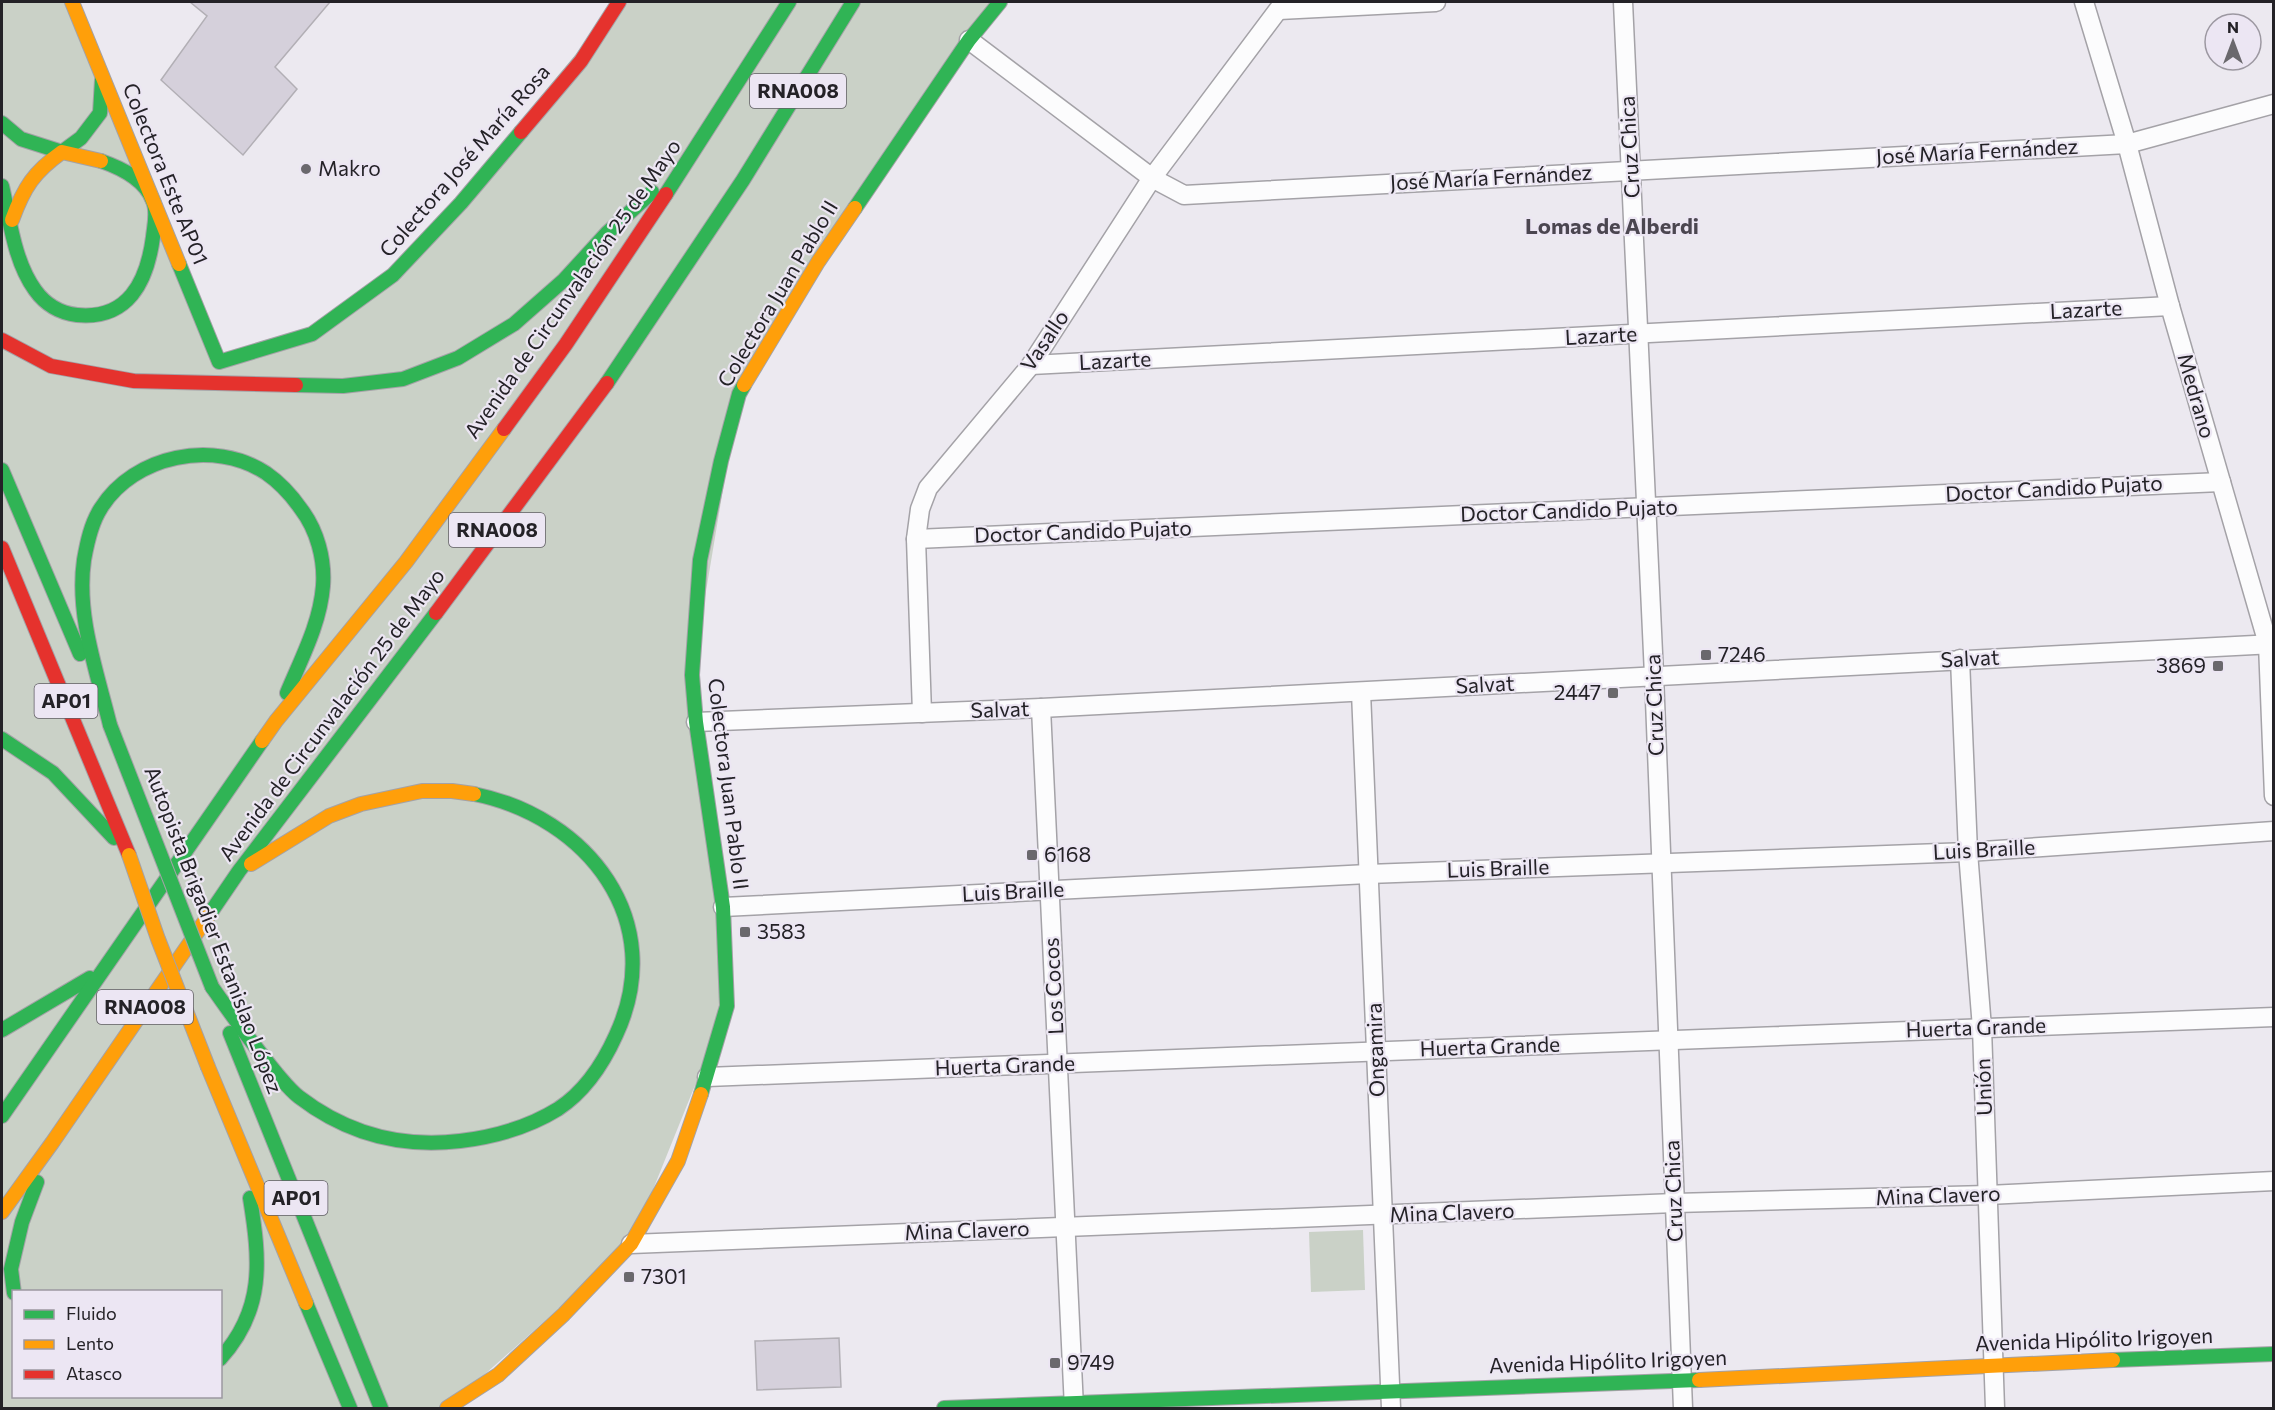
<svg xmlns="http://www.w3.org/2000/svg" width="2275" height="1410" viewBox="0 0 2275 1410" font-family="Commissioner,sans-serif">
	<style>
		.green { fill: #cad1c7; fill-rule: evenodd }
		.building { fill: #d5d0db; stroke: #b2afb5; stroke-width: 1.5 }
		.lines { fill: none; stroke-linecap: round; stroke-linejoin: round }
		.street-casing { stroke: #a4a2a7; stroke-width: 21 }
		.fast-casing { stroke: #a4a2a7; stroke-width: 16 }
		.slow-casing { stroke: #a4a2a7; stroke-width: 16 }
		.jam-casing { stroke: #a4a2a7; stroke-width: 16 }
		.street { stroke: #fcfcfd; stroke-width: 18 }
		.fast { stroke: #30b455; stroke-width: 14 }
		.slow { stroke: #ff9f0a; stroke-width: 14 }
		.jam { stroke: #e5322d; stroke-width: 14 }
		.fast-bridge-casing { stroke: #a4a2a7; stroke-width: 16; stroke-linecap: butt }
		.slow-bridge-casing { stroke: #a4a2a7; stroke-width: 16; stroke-linecap: butt }
		.fast-bridge { stroke: #30b455; stroke-width: 14 }
		.slow-bridge { stroke: #ff9f0a; stroke-width: 14 }
		.poi-dot { fill: #6a686d; stroke: #ece6f3; stroke-width: 2 }
		.labels { text-anchor: middle; stroke-width: 4.5; stroke-linejoin: round; paint-order: stroke }
		.shield { fill: #ece6f3; stroke: #605d64; stroke-width: 1.5 }
		.shield-label { font-size: 20px; font-weight: bold; fill: #242227 }
		.street-label { font-size: 21px; fill: #242227; stroke: #ece6f3 }
		.poi-label { font-size: 21px; fill: #242227; stroke: #ece6f3; text-anchor: start }
		.neighbourhood-label { font-size: 22px; font-weight: bold; fill: #4b4650; stroke: #ece6f3 }
	</style>
	<rect width="100%" height="100%" fill="#ece9f0"/>
	<!-- green -->
	<g class="green">
		<path d="M2,2H72L219,362L312,333L393,275L619,2H1000L739,394L692,675L727,1006L631,1244L447,1408H2ZM14,1292H220V1396H14Z"/>
		<polygon points="1363,1230 1365,1290 1311,1292 1309,1232"/>
	</g>
	<!-- building -->
	<g class="building">
		<polygon points="190,2 330,2 275,67 297,89 243,155 161,80 207,16"/>
		<polygon points="839,1338 841,1387 757,1390 755,1341"/>
	</g>
	<g class="lines">
		<defs>
			<g id="street">
				<polyline points="1623,2 1654,675 1683,1408"/>
				<polyline points="2084,2 2127,144 2170,306 2268,644 2274,796"/>
				<polyline points="1279,10 1436,2"/>
				<polyline points="969,40 1152,178 1184,195 2127,144 2274,104"/>
				<polyline points="1031,365 2170,306"/>
				<polyline points="916,539 2221,482"/>
				<polyline points="1960,659 1968,852 1982,1028 1995,1408"/>
				<polyline points="1361,692 1391,1408"/>
				<polyline points="1041,708 1074,1408"/>
				<polyline points="922,713 916,539 920,509 928,488 1031,365 1152,178 1284,2"/>
				<polyline points="696,722 1041,708 2274,644"/>
				<polyline points="723,907 1368,874 1968,852 2274,831"/>
				<polyline points="707,1077 2274,1017"/>
				<polyline points="631,1244 1675,1203 1988,1195 2274,1181"/>
			</g>
			<g id="fast">
				<polyline points="2,123 21,139 62,152 81,138 100,113 102,80"/>
				<path d="M2,186C10,220 14,261 35,290C45,304 60,313 77,315C128,320 147,282 153,237C154,226 158,212 153,201C145,179 121,168 101,161"/>
				<polyline points="666,194 789,2"/>
				<polyline points="855,208 969,40 1000,2"/>
				<polyline points="179,264 219,362 312,334 393,275 461,203 521,132"/>
				<polyline points="607,383 743,180 853,2"/>
				<polyline points="296,385 343,386 403,379 458,358 514,324 564,280 607,233 652,192"/>
				<polyline points="2,470 80,654"/>
				<path d="M110,725C97,672 76,615 84,560C87,543 91,523 101,508C134,455 214,439 266,473C279,482 292,496 301,509C317,530 325,559 323,586C320,624 301,659 287,693"/>
				<polyline points="2,739 53,773 114,838"/>
				<polyline points="209,915 239,871 436,613"/>
				<path d="M212,987C233,1017 254,1046 277,1074C284,1082 290,1090 299,1097C346,1133 401,1148 460,1141C493,1137 529,1127 558,1109C584,1092 603,1064 616,1035C669,921 588,817 474,794"/>
				<polyline points="2,1030 90,978"/>
				<polyline points="230,1033 381,1408"/>
				<polyline points="701,1094 727,1006 723,907 696,722 692,675 700,560 721,461 739,394 744,385"/>
				<polyline points="2,1116 262,741"/>
				<polyline points="14,1293 11,1269 22,1222 37,1182"/>
				<polyline points="306,1303 350,1408"/>
				<path d="M220,1359C265,1310 260,1260 250,1198"/>
				<polyline points="2113,1360 2274,1354"/>
				<polyline points="944,1408 1699,1380"/>
			</g>
			<g id="slow">
				<polyline points="72,2 179,264"/>
				<path d="M12,220C24,187 34,172 62,152L101,161"/>
				<polyline points="744,385 818,262 855,208"/>
				<polyline points="262,741 276,721 406,562 504,429"/>
				<polyline points="251,864 329,816 361,804 422,791 452,791 474,794"/>
				<polyline points="208,1067 306,1303"/>
				<polyline points="2,1212 52,1143 209,915"/>
				<polyline points="1699,1380 2113,1360"/>
				<polyline points="447,1408 498,1375 564,1314 631,1244 678,1161 701,1094"/>
			</g>
			<g id="jam">
				<polyline points="521,132 581,61 619,2"/>
				<polyline points="2,340 51,366 134,381 296,385"/>
				<polyline points="504,429 566,344 666,194"/>
				<polyline points="2,548 129,855"/>
				<polyline points="436,613 607,383"/>
			</g>
		</defs>
		<!-- street casing -->
		<use href="#street" class="street-casing"/>
		<!-- fast casing -->
		<use href="#fast" class="fast-casing"/>
		<!-- slow casing -->
		<use href="#slow" class="slow-casing"/>
		<!-- jam casing -->
		<use href="#jam" class="jam-casing"/>
		<!-- street -->
		<use href="#street" class="street"/>
		<!-- fast -->
		<use href="#fast" class="fast"/>
		<!-- slow -->
		<use href="#slow" class="slow"/>
		<!-- jam -->
		<use href="#jam" class="jam"/>
		<defs>
			<polyline id="fast-bridge" points="110,725 212,987"/>
			<polyline id="slow-bridge" points="129,855 158,939 208,1067"/>
		</defs>
		<!-- fast-bridge casing -->
		<use href="#fast-bridge" class="fast-bridge-casing"/>
		<!-- slow-bridge casing -->
		<use href="#slow-bridge" class="slow-bridge-casing"/>
		<!-- fast-bridge -->
		<use href="#fast-bridge" class="fast-bridge"/>
		<!-- slow-bridge -->
		<use href="#slow-bridge" class="slow-bridge"/>
	</g>
	<!-- markers -->
	<g class="poi-dot">
		<circle cx="306" cy="169" r="6"/>
		<rect x="1700" y="649" width="12" height="12" rx="3"/>
		<rect x="2212" y="660" width="12" height="12" rx="3"/>
		<rect x="1607" y="687" width="12" height="12" rx="3"/>
		<rect x="1026" y="849" width="12" height="12" rx="3"/>
		<rect x="739" y="926" width="12" height="12" rx="3"/>
		<rect x="623" y="1271" width="12" height="12" rx="3"/>
		<rect x="1049" y="1357" width="12" height="12" rx="3"/>
	</g>
	<g class="labels">
		<!-- shield labels -->
		<g class="shield">
			<rect x="750" y="74" width="96" height="34" rx="4.5"/>
			<rect x="449" y="513" width="96" height="34" rx="4.5"/>
			<rect x="34.5" y="684" width="63" height="34" rx="4.5"/>
			<rect x="97" y="990" width="96" height="34" rx="4.5"/>
			<rect x="264.5" y="1181" width="63" height="34" rx="4.5"/>
		</g>
		<g class="shield-label">
			<text x="798" y="98">RNA008</text>
			<text x="497" y="537">RNA008</text>
			<text x="66" y="708">AP01</text>
			<text x="145" y="1014">RNA008</text>
			<text x="296" y="1205">AP01</text>
		</g>
		<!-- street labels -->
		<g class="street-label">
			<text transform="translate(1630 147) rotate(-93)" y="7">Cruz Chica</text>
			<text transform="translate(1977 152) rotate(-3)" y="7">José María Fernández</text>
			<text transform="translate(465 161) rotate(-49)" y="7">Colectora José María Rosa</text>
			<text transform="translate(165 174) rotate(68)" y="7">Colectora Este AP01</text>
			<text transform="translate(1491 178) rotate(-3)" y="7">José María Fernández</text>
			<text transform="translate(573 289) rotate(-55)" y="7">Avenida de Circunvalación 25 de Mayo</text>
			<text transform="translate(778 294) rotate(-59)" y="7">Colectora Juan Pablo II</text>
			<text transform="translate(2086 310) rotate(-3)" y="7">Lazarte</text>
			<text transform="translate(1601 336) rotate(-3)" y="7">Lazarte</text>
			<text transform="translate(1045 341) rotate(-56)" y="7">Vasallo</text>
			<text transform="translate(1115 361) rotate(-3)" y="7">Lazarte</text>
			<text transform="translate(2196 396) rotate(74)" y="7">Medrano</text>
			<text transform="translate(2054 489) rotate(-3)" y="7">Doctor Candido Pujato</text>
			<text transform="translate(1569 511) rotate(-2)" y="7">Doctor Candido Pujato</text>
			<text transform="translate(1083 532) rotate(-2)" y="7">Doctor Candido Pujato</text>
			<text transform="translate(1970 659) rotate(-3)" y="7">Salvat</text>
			<text transform="translate(1485 685) rotate(-3)" y="7">Salvat</text>
			<text transform="translate(1655 705) rotate(-92)" y="7">Cruz Chica</text>
			<text transform="translate(1000 710) rotate(-2)" y="7">Salvat</text>
			<text transform="translate(332 715) rotate(-53)" y="7">Avenida de Circunvalación 25 de Mayo</text>
			<text transform="translate(728 784) rotate(83)" y="7">Colectora Juan Pablo II</text>
			<text transform="translate(1984 850) rotate(-3)" y="7">Luis Braille</text>
			<text transform="translate(1498 869) rotate(-2)" y="7">Luis Braille</text>
			<text transform="translate(1013 892) rotate(-3)" y="7">Luis Braille</text>
			<text transform="translate(213 930) rotate(69)" y="7">Autopista Brigadier Estanislao López</text>
			<text transform="translate(1054 986) rotate(-93)" y="7">Los Cocos</text>
			<text transform="translate(1976 1028) rotate(-2)" y="7">Huerta Grande</text>
			<text transform="translate(1490 1047) rotate(-2)" y="7">Huerta Grande</text>
			<text transform="translate(1376 1050) rotate(-92)" y="7">Ongamira</text>
			<text transform="translate(1005 1066) rotate(-2)" y="7">Huerta Grande</text>
			<text transform="translate(1984 1087) rotate(-92)" y="7">Unión</text>
			<text transform="translate(1674 1191) rotate(-92)" y="7">Cruz Chica</text>
			<text transform="translate(1938 1196) rotate(-2)" y="7">Mina Clavero</text>
			<text transform="translate(1452 1213) rotate(-2)" y="7">Mina Clavero</text>
			<text transform="translate(967 1231) rotate(-2)" y="7">Mina Clavero</text>
			<text transform="translate(2094 1340) rotate(-2)" y="7">Avenida Hipólito Irigoyen</text>
			<text transform="translate(1608 1362) rotate(-2)" y="7">Avenida Hipólito Irigoyen</text>
		</g>
		<!-- poi labels -->
		<g class="poi-label">
			<text x="318" y="176">Makro</text>
			<text x="1718" y="662">7246</text>
			<text x="2206" y="673" text-anchor="end">3869</text>
			<text x="1601" y="700" text-anchor="end">2447</text>
			<text x="1044" y="862">6168</text>
			<text x="757" y="939">3583</text>
			<text x="641" y="1284">7301</text>
			<text x="1067" y="1370">9749</text>
		</g>
		<!-- neighbourhood labels -->
		<g class="neighbourhood-label">
			<text x="1612" y="234">Lomas de Alberdi</text>
		</g>
	</g>
	<!-- border -->
	<rect width="2275" height="1410" fill="none" stroke="#242227" stroke-width="6"/>
	<!-- legend -->
	<rect x="12" y="1290" width="210" height="108" fill="#ece6f3" stroke="#9c98a1" stroke-width="1.5"/>
	<rect x="24" y="1310" width="30" height="9" fill="#30b455" stroke="#9c98a1" stroke-width="1.5"/>
	<text x="66" y="1320" font-size="18" fill="#242227">Fluido</text>
	<rect x="24" y="1340" width="30" height="9" fill="#ff9f0a" stroke="#9c98a1" stroke-width="1.5"/>
	<text x="66" y="1350" font-size="18" fill="#242227">Lento</text>
	<rect x="24" y="1370" width="30" height="9" fill="#e5322d" stroke="#9c98a1" stroke-width="1.5"/>
	<text x="66" y="1380" font-size="18" fill="#242227">Atasco</text>
	<!-- north arrow -->
	<g transform="translate(2233 42)"><circle r="28" fill="#ece6f3" stroke="#9c98a1" stroke-width="1.5"/>
	<path d="M0-4.5L10 22L0 15L-10 22Z" fill="#6a686d"/>
	<text y="-9" font-size="16" font-weight="bold" text-anchor="middle" fill="#242227">N</text>
	</g>
</svg>
